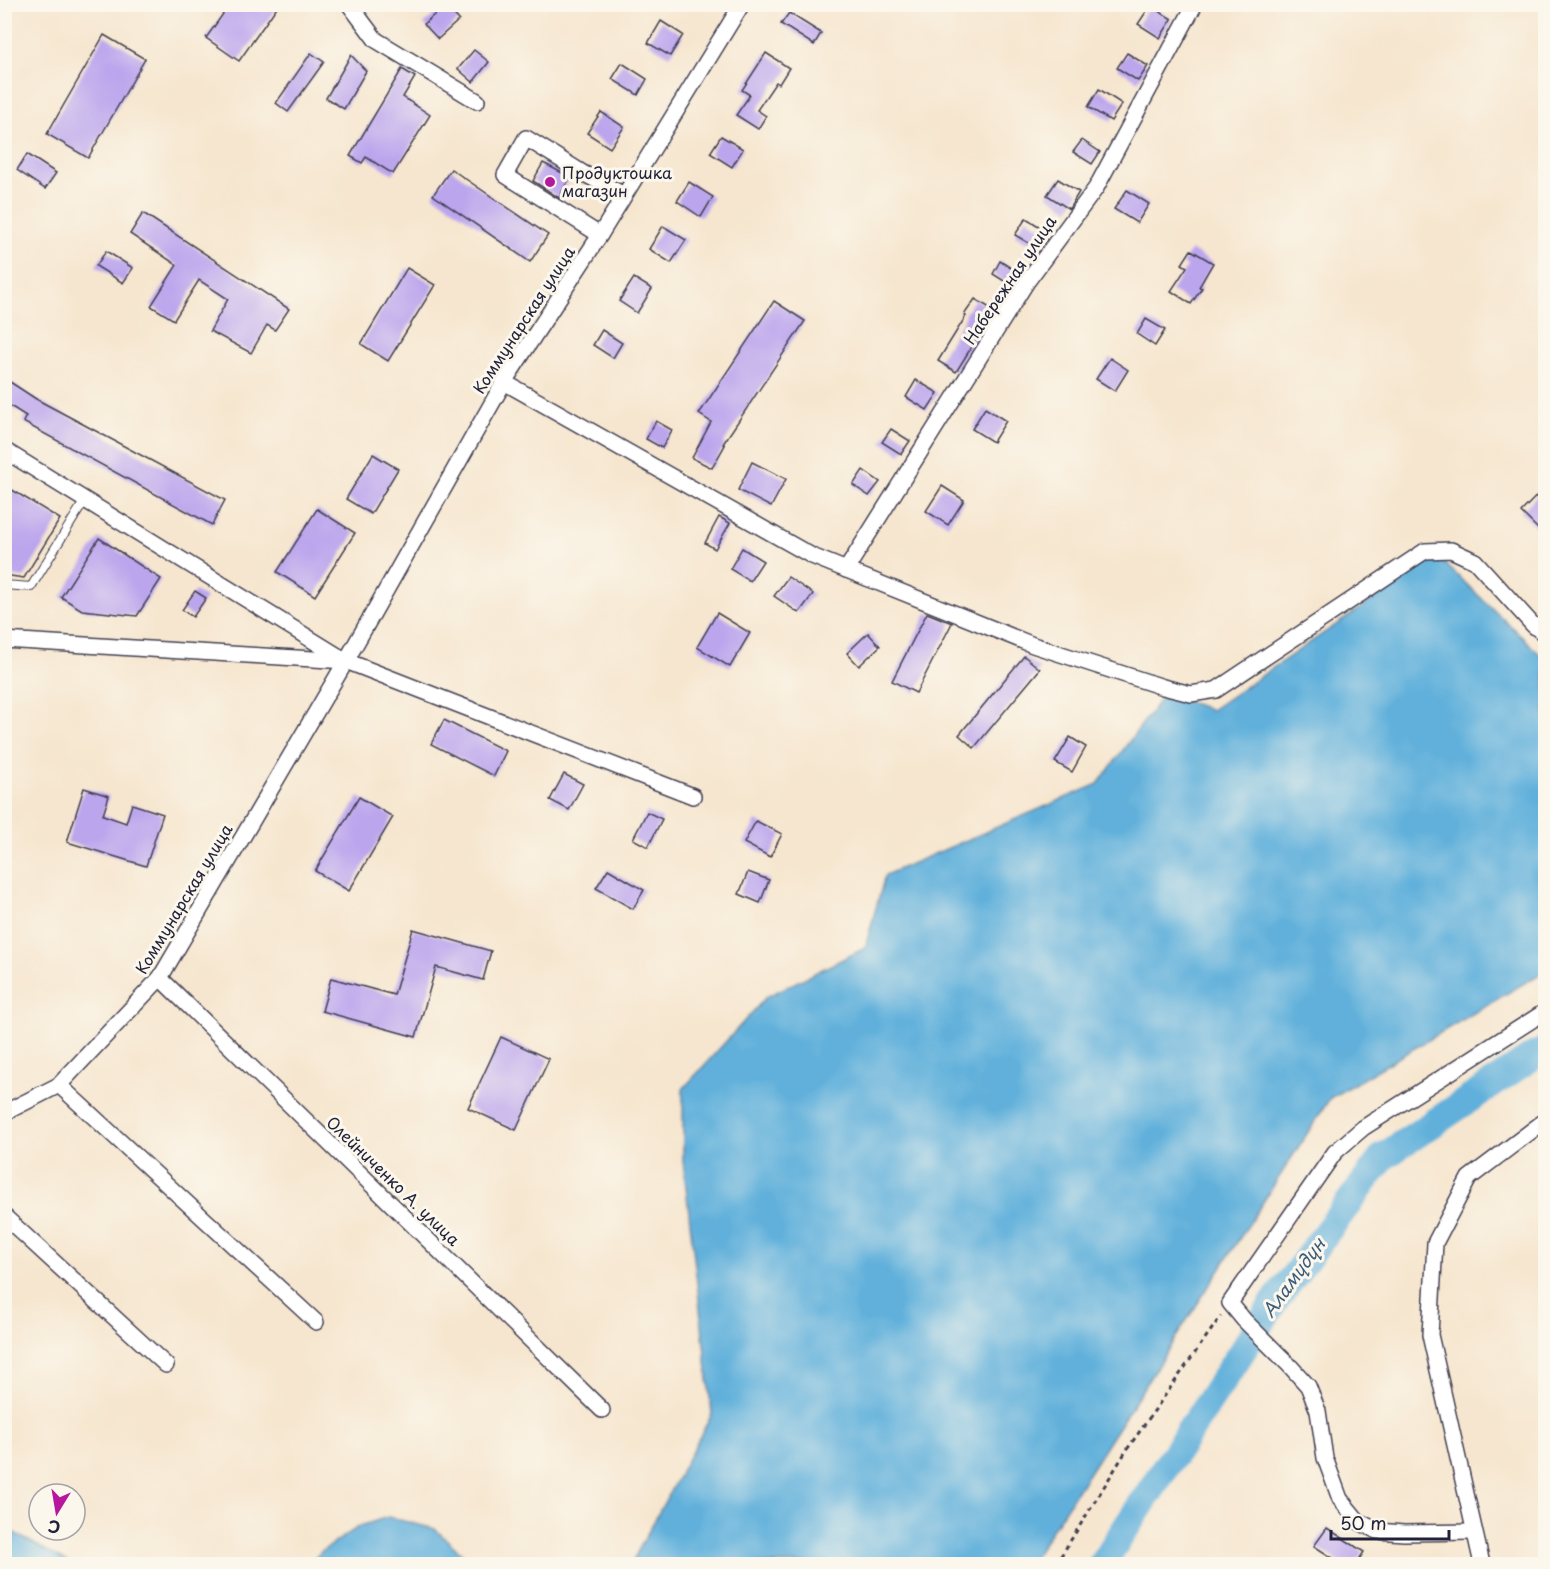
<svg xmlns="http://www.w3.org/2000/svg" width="1550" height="1569" viewBox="0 0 1550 1569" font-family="'Playpen Sans',sans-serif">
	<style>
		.water { fill: #60b0db; stroke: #41698b; stroke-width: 1.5 }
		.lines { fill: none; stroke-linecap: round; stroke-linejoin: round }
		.river { stroke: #60b0db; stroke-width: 28 }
		.building { fill: #bba5ed }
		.lane-casing { stroke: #423f51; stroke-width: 10 }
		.street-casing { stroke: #423f51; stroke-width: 18 }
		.path { stroke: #423f51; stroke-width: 3; stroke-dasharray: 4.5 4.5; stroke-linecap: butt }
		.lane { stroke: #fff; stroke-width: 8 }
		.street { stroke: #fff; stroke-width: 15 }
		.poi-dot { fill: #b5179e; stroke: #fbf7ec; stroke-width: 2 }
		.labels { text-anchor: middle; stroke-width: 6; stroke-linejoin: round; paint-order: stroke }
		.poi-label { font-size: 16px; fill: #22223b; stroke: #fbf7ec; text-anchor: start }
		.street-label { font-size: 16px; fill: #22223b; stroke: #fbf7ec }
		.water-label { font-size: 18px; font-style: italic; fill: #3b5b7b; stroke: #fbf7ec }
	</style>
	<rect width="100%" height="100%" fill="#fbf7ec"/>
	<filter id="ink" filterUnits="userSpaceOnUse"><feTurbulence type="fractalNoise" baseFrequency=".0167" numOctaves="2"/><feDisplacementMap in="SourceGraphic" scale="12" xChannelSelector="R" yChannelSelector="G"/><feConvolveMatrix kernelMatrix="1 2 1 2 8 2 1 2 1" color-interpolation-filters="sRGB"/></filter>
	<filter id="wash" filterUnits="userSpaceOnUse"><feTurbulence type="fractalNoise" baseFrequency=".008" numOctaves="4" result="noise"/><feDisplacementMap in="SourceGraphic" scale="24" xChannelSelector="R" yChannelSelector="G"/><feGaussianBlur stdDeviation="1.35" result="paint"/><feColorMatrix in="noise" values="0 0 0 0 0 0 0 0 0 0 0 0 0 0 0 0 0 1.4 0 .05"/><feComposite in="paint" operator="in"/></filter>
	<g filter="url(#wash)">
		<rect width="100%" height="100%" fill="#f6e6cf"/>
		<!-- water -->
		<g class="water">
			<polygon points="1437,556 1545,659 1545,971 1330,1098 1030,1564 631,1564 712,1414 683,1161 683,1089 766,997 865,948 885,875 1098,784 1165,693 1211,710"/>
			<polygon points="388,1517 435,1529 464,1556 467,1564 309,1564 322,1551 360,1526"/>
			<polygon points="5,1528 71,1564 5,1564"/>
		</g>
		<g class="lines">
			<!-- river -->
			<polyline class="river" points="1102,1564 1275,1301 1383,1157 1535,1055 1546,1050"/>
		</g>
		<g id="blocks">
			<!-- building -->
			<g class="building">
				<polygon points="230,4 279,4 239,61 206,38"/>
				<polygon points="445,5 459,20 438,39 424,24"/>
				<polygon points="1150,6 1172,19 1160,38 1138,24"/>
				<polygon points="789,13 821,33 814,45 781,24"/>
				<polygon points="661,21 683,35 670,56 648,43"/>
				<polygon points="104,35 145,59 88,158 47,134"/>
				<polygon points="474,50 489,62 473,82 458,69"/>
				<polygon points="311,53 324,62 288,112 276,103"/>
				<polygon points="766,53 789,68 779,84 776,82 757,110 766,116 758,129 736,115 750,95 742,90"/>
				<polygon points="1127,53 1148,66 1138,81 1117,68"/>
				<polygon points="351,55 366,71 344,109 326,98"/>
				<polygon points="622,63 647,79 638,95 612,79"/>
				<polygon points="402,69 415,77 403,97 430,115 393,174 366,157 362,163 350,156"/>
				<polygon points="1099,89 1122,104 1111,121 1088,107"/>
				<polygon points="601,112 624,127 610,148 587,133"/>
				<polygon points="721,136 743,149 732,167 710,153"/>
				<polygon points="1082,140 1100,152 1092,164 1073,152"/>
				<polygon points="27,154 56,173 45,189 17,170"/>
				<polygon points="543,163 570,177 559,198 533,181"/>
				<polygon points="451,169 548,235 530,262 433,195"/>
				<polygon points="1058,179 1079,192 1069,209 1047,195"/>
				<polygon points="689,182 713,197 701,217 677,201"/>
				<polygon points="1127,190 1149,204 1137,223 1114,209"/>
				<polygon points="143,213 289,309 275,330 267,325 251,353 210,331 228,299 199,280 174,320 151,306 177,265 130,234"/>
				<polygon points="1026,218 1048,232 1037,248 1015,235"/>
				<polygon points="663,226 686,240 671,263 649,249"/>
				<polygon points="1191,250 1213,263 1199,287 1202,288 1191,304 1171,291 1187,267 1182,264"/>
				<polygon points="106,251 133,268 123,283 96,266"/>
				<polygon points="1000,261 1020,274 1012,286 993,274"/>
				<polygon points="407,268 435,285 388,361 361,344"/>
				<polygon points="634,278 652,289 637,313 619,301"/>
				<polygon points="975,299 995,311 985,328 984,327 956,372 938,361 966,316 964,315"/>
				<polygon points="774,301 805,321 723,444 725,445 712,468 692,458 711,422 699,414"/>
				<polygon points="1146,319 1165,330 1155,346 1137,334"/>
				<polygon points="602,330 622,343 613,358 593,345"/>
				<polygon points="1110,358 1128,370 1115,391 1096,379"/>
				<polygon points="4,378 36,399 225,500 212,525 23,422 26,416 4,402"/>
				<polygon points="916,380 938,393 927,410 906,397"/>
				<polygon points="985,408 1006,421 993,442 972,429"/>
				<polygon points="656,421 672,430 662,448 646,439"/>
				<polygon points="891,429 910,441 901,454 882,442"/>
				<polygon points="373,454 398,469 371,514 346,499"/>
				<polygon points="752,462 786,479 771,507 738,490"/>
				<polygon points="863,470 880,482 869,496 853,485"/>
				<polygon points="4,485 60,519 24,578 4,575"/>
				<polygon points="942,486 964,500 948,525 926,511"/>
				<polygon points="1545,487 1545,536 1521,512"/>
				<polygon points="317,509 355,533 315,596 277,572"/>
				<polygon points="719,517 730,523 715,549 705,543"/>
				<polygon points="99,538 161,579 137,616 82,610 61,597"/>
				<polygon points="742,548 763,561 750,581 730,569"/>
				<polygon points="788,577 813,594 799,613 774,596"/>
				<polygon points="195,591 206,598 193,617 182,610"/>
				<polygon points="717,613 750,633 730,667 697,647"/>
				<polygon points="927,613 952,623 916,693 892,681"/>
				<polygon points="868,633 880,646 859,666 847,653"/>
				<polygon points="1024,656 1040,669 974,748 959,735"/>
				<polygon points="444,720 506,751 494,776 431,744"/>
				<polygon points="1070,737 1086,747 1072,772 1055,762"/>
				<polygon points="564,774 583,784 569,810 550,800"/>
				<polygon points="84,788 109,796 103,815 126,823 132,804 163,814 146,866 67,842"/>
				<polygon points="359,797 393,817 349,891 315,871"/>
				<polygon points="647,812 662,819 648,847 633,839"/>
				<polygon points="756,821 782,834 770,857 744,843"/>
				<polygon points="608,869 644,890 633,909 596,888"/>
				<polygon points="748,872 769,880 760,903 739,894"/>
				<polygon points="413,929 491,951 483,980 436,967 416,1037 322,1011 331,978 394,995"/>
				<polygon points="501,1037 549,1059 516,1130 468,1108"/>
				<polygon points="1327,1528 1364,1552 1356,1564 1342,1564 1314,1546"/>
			</g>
		</g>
	</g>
	<g filter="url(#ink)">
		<use href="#blocks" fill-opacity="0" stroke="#423f51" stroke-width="1.5"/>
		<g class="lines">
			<defs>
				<polyline id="lane" points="4,585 31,587 85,500"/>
				<g id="street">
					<polyline points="349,4 376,40 477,101"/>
					<polyline points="600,235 505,175 526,138 581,172 624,195"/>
					<polyline points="504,382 812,556 1033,645 1163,687 1191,694 1216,690 1425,551 1451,550 1475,561 1533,625 1546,635"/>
					<polyline points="4,450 346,661 693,796"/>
					<polyline points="846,570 1026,283 1096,188 1195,4"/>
					<polyline points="4,640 346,661 504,382 600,235 742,4"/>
					<polyline points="160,978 602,1410"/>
					<polyline points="59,1085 316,1322"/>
					<polyline points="4,1113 59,1085 160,978 346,661"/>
					<polyline points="4,1216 166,1365"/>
					<polyline points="1474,1532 1404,1533 1377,1531 1358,1521 1340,1499 1325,1458 1318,1411 1308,1386 1290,1366 1244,1320 1230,1303 1335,1152 1363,1128 1546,1011"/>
					<polyline points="1482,1564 1430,1335 1435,1243 1469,1178 1546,1120"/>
				</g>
			</defs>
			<!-- lane casing -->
			<use href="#lane" class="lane-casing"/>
			<!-- street casing -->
			<use href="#street" class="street-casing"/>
			<!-- path -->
			<polyline class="path" points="1056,1564 1128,1448 1221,1316"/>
			<!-- lane -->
			<use href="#lane" class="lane"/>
			<!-- street -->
			<use href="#street" class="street"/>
		</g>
	</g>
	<!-- markers -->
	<circle class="poi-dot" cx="550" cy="182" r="6"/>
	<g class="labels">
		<!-- poi labels -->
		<g class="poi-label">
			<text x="562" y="179">Продуктошка<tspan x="562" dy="18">магазин</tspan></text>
		</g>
		<!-- street labels -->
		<g class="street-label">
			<text transform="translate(1010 280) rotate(-56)" y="6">Набережная улица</text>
			<text transform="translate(524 320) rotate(-57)" y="6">Коммунарская улица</text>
			<text transform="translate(184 899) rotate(-59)" y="6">Коммунарская улица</text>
			<text transform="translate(393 1181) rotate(44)" y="6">Олейниченко А. улица</text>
		</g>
		<!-- water labels -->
		<g class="water-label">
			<text transform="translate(1294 1278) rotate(-54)" y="6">Аламүдүн</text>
		</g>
	</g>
	<!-- margin -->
	<rect width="1550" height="1569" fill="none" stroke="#fbf7ec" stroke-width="24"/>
	<!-- north arrow -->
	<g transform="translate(57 1512) rotate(191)"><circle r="28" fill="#fbf7ec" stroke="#a4a2a5" stroke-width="1.5"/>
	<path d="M0-4.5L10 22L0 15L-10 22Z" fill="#b5179e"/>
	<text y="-9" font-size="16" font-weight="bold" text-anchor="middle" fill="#22223b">С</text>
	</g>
	<!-- scale -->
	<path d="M1331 1530v9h118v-9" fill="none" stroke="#22223b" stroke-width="3"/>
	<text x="1340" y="1530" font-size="18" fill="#22223b" stroke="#fbf7ec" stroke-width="4.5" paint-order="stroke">50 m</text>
</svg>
